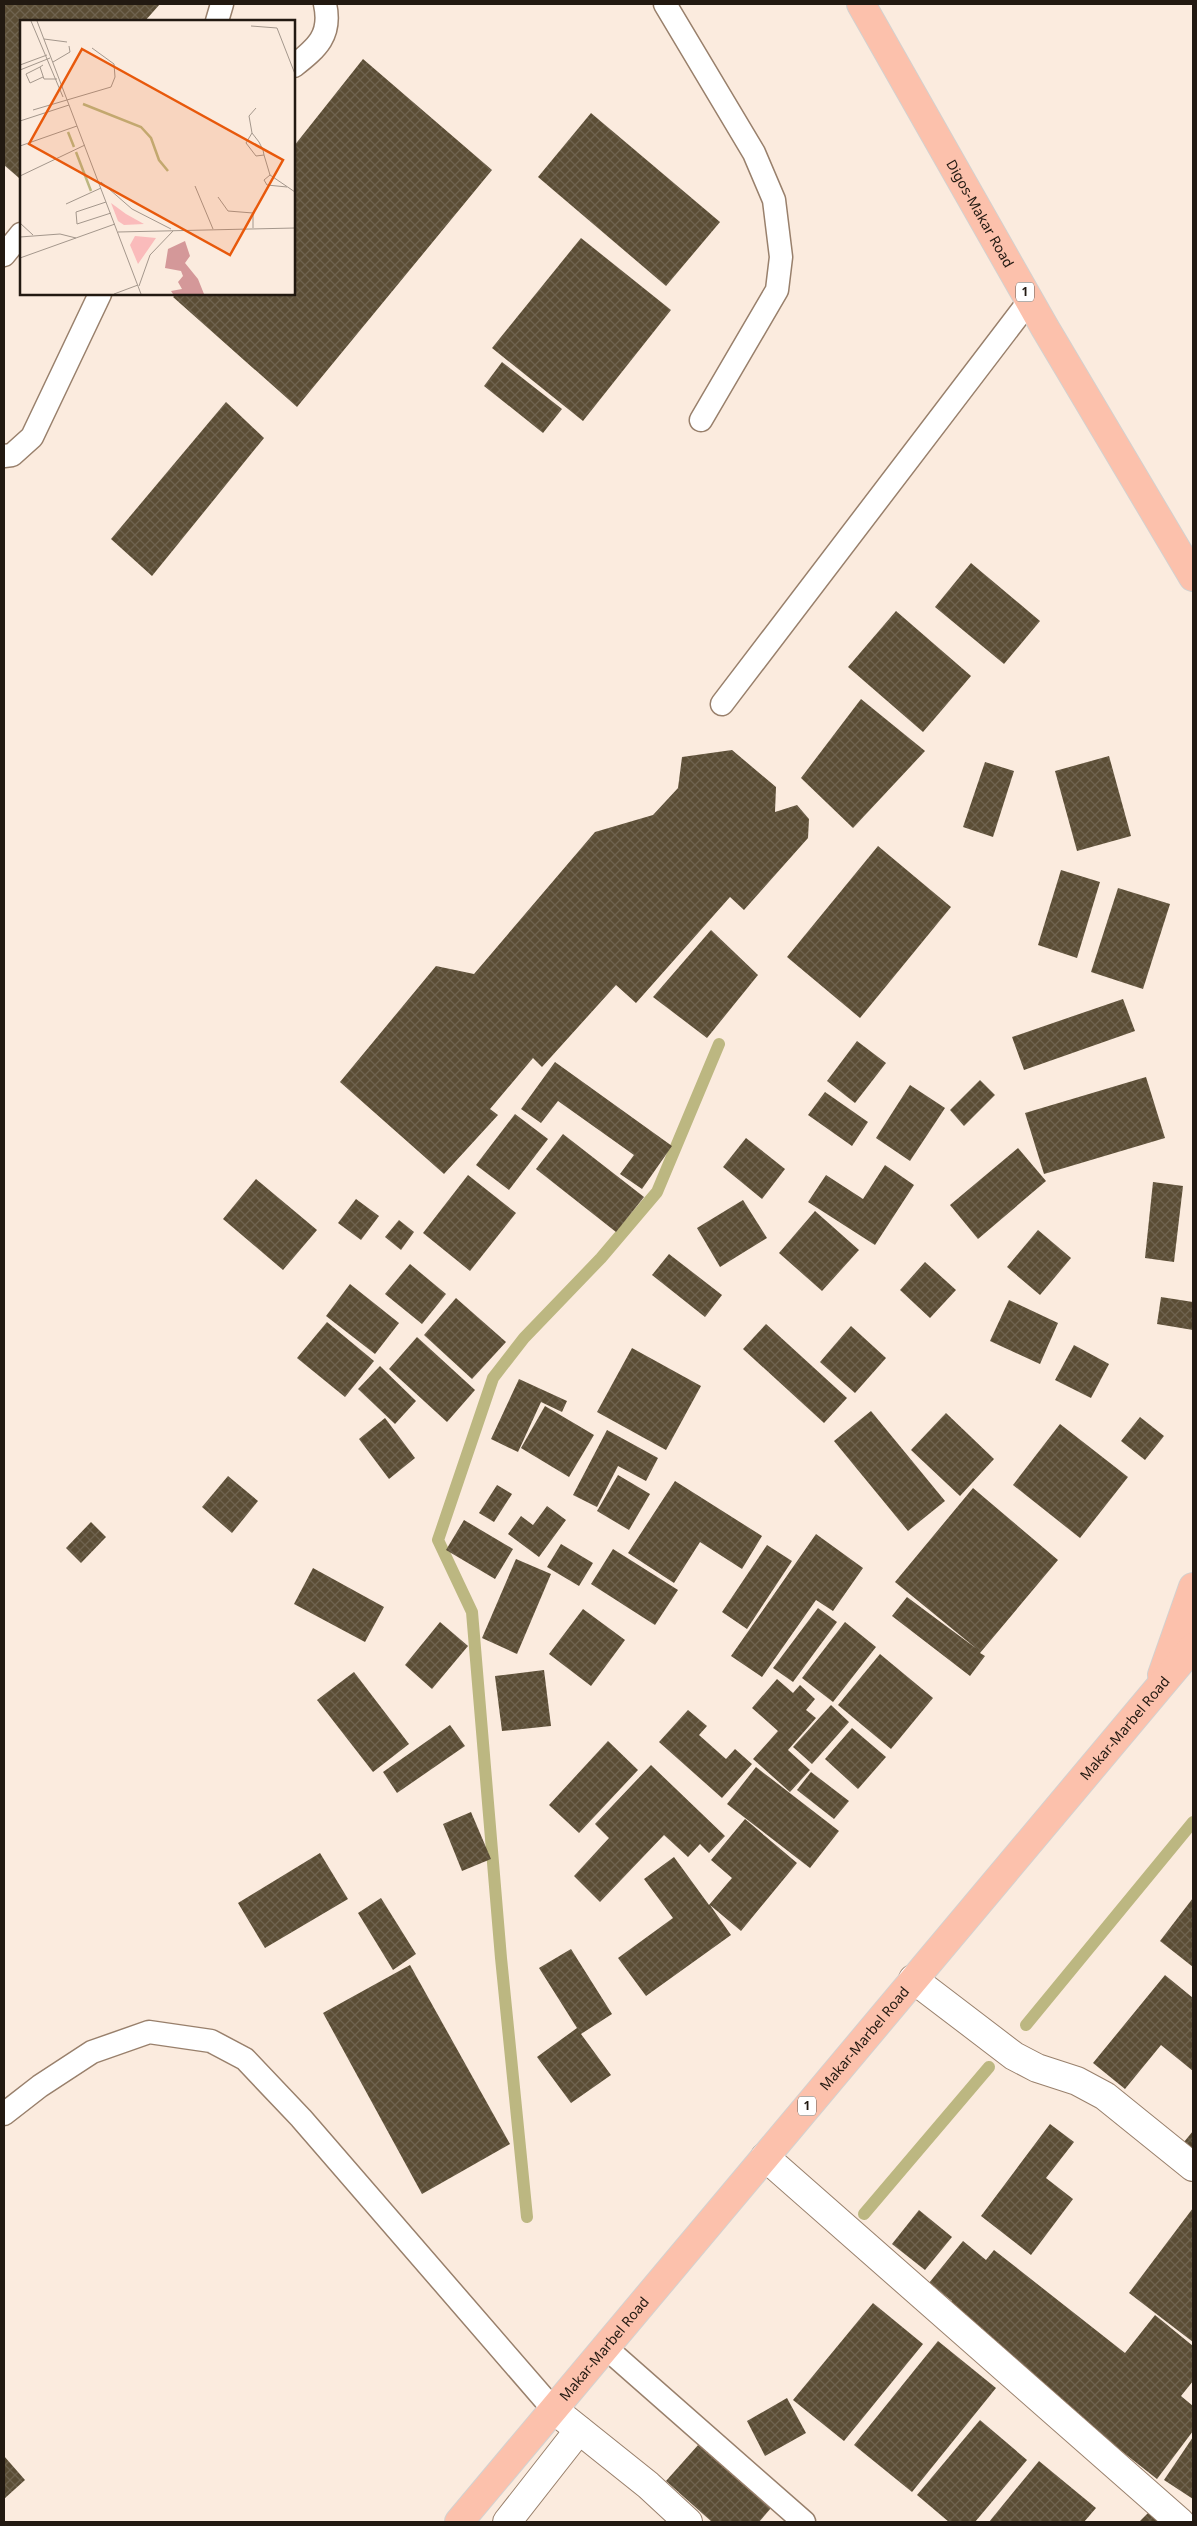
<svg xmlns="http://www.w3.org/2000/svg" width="1197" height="2526" viewBox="0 0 1197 2526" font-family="'Noto Sans',sans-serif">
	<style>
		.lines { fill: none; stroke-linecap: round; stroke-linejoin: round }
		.stream { stroke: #bcb781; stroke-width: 12 }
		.building { fill: url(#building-cross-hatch) }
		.lane-casing { stroke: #99806c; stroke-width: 25 }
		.street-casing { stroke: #99806c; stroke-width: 30 }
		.primary-casing { stroke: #d3d1cf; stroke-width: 30 }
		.lane { stroke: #fff; stroke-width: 22 }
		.street { stroke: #fff; stroke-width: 28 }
		.primary { stroke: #fcc1ac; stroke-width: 28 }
		.labels { text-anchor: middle; stroke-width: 5; stroke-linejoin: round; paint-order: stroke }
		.shield { fill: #fff; stroke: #645e58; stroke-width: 1 }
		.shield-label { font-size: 12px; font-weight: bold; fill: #221911 }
		.street-label { font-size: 14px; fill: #221911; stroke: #fff }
		.inset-river { fill: none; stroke: #bcb781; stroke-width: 2.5 }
		.inset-road { fill: none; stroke: #a4978c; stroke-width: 1 }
		.view { fill: #e8590c; fill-opacity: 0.15; stroke: #e8590c; stroke-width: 2.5 }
		.inset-edge { fill: none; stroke: #221911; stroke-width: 2.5 }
	</style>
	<defs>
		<pattern id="building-cross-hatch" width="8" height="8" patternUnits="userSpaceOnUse" patternTransform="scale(1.25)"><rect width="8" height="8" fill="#5b4d35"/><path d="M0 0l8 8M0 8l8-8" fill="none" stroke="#6f634f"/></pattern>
	</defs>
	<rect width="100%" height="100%" fill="#fbebde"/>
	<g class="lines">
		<!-- stream -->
		<g class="stream">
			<polyline points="1026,2025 1193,1822"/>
			<polyline points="864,2214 989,2067"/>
			<polyline points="527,2217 501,1958 472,1612 438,1540 493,1378 524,1338 601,1258 657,1192 719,1044"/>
		</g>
	</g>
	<!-- building -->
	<g class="building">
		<polygon points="4,4 160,4 145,21 21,21 21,175 19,178 4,165"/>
		<polygon points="363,59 492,170 297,407 173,297 176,294 294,294 294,146"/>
		<polygon points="591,113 720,222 666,286 538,177"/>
		<polygon points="581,238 671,310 583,421 492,348"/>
		<polygon points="502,362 562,409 543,433 484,386"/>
		<polygon points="226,402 264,438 152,576 111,539"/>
		<polygon points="971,563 1040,621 1004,664 935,607"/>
		<polygon points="896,611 971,676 923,732 848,667"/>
		<polygon points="861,699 925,751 853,828 801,778"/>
		<polygon points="732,750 776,787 775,812 797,805 809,819 808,838 744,910 730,897 636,1003 616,985 542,1067 533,1058 490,1109 498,1115 444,1174 340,1082 436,966 474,974 595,832 653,815 678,788 682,757"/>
		<polygon points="1109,756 1131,836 1077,851 1055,771"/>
		<polygon points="985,762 1014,771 993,837 963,827"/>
		<polygon points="878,846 951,907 860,1018 787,957"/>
		<polygon points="1061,870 1100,882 1077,958 1038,945"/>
		<polygon points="1118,888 1170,904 1143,989 1091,972"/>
		<polygon points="711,930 758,975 707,1038 653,997"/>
		<polygon points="1123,999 1135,1031 1024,1070 1012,1037"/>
		<polygon points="857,1041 886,1063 855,1103 827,1081"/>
		<polygon points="555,1062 672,1146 642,1189 620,1174 634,1155 558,1101 541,1123 521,1109"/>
		<polygon points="1146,1077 1165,1138 1044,1174 1025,1113"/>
		<polygon points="980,1080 995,1095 964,1126 950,1110"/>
		<polygon points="910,1085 945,1108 910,1161 876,1138"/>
		<polygon points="825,1092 868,1122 852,1146 808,1115"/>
		<polygon points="515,1114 548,1139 509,1190 476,1165"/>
		<polygon points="563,1134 644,1197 616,1232 536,1169"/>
		<polygon points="746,1138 785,1169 762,1199 723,1167"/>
		<polygon points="1018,1148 1046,1181 978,1239 950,1205"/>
		<polygon points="885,1165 914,1185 875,1245 808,1202 826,1175 863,1199"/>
		<polygon points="468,1175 516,1213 470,1271 423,1233"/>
		<polygon points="256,1179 317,1230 283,1270 223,1219"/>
		<polygon points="1153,1182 1183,1186 1174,1262 1145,1258"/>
		<polygon points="356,1199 379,1216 361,1240 338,1223"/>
		<polygon points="743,1200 767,1238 720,1267 697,1228"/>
		<polygon points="815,1211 859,1250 822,1291 779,1253"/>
		<polygon points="399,1220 414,1232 401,1250 385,1237"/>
		<polygon points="1038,1230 1071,1258 1040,1295 1007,1267"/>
		<polygon points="669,1254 722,1295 705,1317 652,1275"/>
		<polygon points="925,1262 956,1290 930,1318 900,1290"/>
		<polygon points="410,1264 446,1294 422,1324 385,1294"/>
		<polygon points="350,1284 399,1323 375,1354 326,1316"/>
		<polygon points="1161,1297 1193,1302 1193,1330 1157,1324"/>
		<polygon points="456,1298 506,1342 472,1379 424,1335"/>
		<polygon points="1009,1300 1058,1323 1040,1364 990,1341"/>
		<polygon points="327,1322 374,1361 345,1397 297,1358"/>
		<polygon points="766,1324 847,1398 824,1423 743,1349"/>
		<polygon points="851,1326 886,1358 855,1393 820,1362"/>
		<polygon points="417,1337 475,1390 447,1422 389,1369"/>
		<polygon points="1074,1345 1109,1364 1091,1398 1055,1380"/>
		<polygon points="632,1348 701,1386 666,1450 597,1412"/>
		<polygon points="380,1366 416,1401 395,1424 358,1389"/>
		<polygon points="519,1379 567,1401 562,1412 541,1402 518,1452 491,1439"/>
		<polygon points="545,1406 594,1435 569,1477 521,1448"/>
		<polygon points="871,1411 945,1501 908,1531 834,1441"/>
		<polygon points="946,1413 994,1459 960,1496 911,1450"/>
		<polygon points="1140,1417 1164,1436 1145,1460 1121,1441"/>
		<polygon points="385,1418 415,1458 389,1479 359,1439"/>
		<polygon points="1060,1424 1128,1477 1080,1538 1013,1485"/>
		<polygon points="607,1430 658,1458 646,1481 618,1466 597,1507 573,1495"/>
		<polygon points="618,1475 650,1494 629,1530 597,1511"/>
		<polygon points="228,1476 258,1501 232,1533 202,1507"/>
		<polygon points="675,1481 762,1536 742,1569 700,1542 674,1583 628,1553"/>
		<polygon points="497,1485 512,1494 494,1522 479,1513"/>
		<polygon points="973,1488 1058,1560 980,1653 985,1656 970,1676 892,1616 907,1597 977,1649 895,1582"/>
		<polygon points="547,1506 566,1520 539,1557 508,1534 521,1516 533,1525"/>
		<polygon points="464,1520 513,1549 495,1579 446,1550"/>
		<polygon points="91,1522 106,1537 81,1563 66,1548"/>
		<polygon points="816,1534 863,1568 833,1611 816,1600 762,1677 731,1656"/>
		<polygon points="561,1544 593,1563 579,1586 547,1567"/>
		<polygon points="767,1545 792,1561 747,1629 722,1612"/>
		<polygon points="613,1549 678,1590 655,1625 591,1584"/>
		<polygon points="516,1559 551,1574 517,1654 482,1638"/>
		<polygon points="313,1568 384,1607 365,1642 294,1604"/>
		<polygon points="818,1608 837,1622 793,1682 773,1668"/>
		<polygon points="583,1609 625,1640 591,1686 549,1654"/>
		<polygon points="440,1622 468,1646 432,1689 405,1665"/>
		<polygon points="845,1622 876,1647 833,1702 802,1678"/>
		<polygon points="880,1654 933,1698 891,1749 838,1705"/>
		<polygon points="544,1670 551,1726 502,1731 495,1676"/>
		<polygon points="354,1672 409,1744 373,1772 317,1700"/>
		<polygon points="777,1679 793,1693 800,1685 815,1699 806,1710 816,1718 788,1750 810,1770 790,1792 753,1759 778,1731 752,1708"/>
		<polygon points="831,1705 849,1722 812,1764 793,1747"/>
		<polygon points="688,1710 707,1726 699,1735 726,1759 735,1749 752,1764 722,1798 659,1742"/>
		<polygon points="450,1725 465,1746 397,1793 383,1772"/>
		<polygon points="852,1728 886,1757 858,1789 825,1759"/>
		<polygon points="608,1741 638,1770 579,1833 549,1805"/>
		<polygon points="651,1765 725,1836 709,1853 700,1844 688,1857 664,1835 600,1902 574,1876 609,1838 595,1824"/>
		<polygon points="756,1767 839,1831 810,1868 727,1804"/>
		<polygon points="811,1772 849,1801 834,1819 797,1790"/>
		<polygon points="471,1812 491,1859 462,1871 443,1824"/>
		<polygon points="745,1819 797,1863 741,1931 710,1905 731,1935 646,1996 618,1958 673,1918 644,1879 674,1857 709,1905 732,1878 711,1860"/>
		<polygon points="320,1853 348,1899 265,1948 238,1903"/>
		<polygon points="381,1898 416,1954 393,1970 358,1913"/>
		<polygon points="1193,1898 1193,1967 1160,1941"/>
		<polygon points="571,1949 612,2014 581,2034 611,2075 571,2103 537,2057 577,2028 539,1968"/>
		<polygon points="410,1965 510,2144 422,2194 323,2013"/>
		<polygon points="1165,1975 1193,1998 1193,2071 1161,2045 1125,2089 1093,2063"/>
		<polygon points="1050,2124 1074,2142 1046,2178 1073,2199 1031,2255 981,2216"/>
		<polygon points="1193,2131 1193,2150 1184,2142"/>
		<polygon points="1193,2208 1193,2342 1129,2293"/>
		<polygon points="919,2210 952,2237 925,2270 892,2244"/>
		<polygon points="963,2241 986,2260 994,2250 1125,2353 1155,2315 1193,2346 1193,2381 1181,2396 1193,2406 1193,2431 1157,2479 945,2312 952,2301 929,2283"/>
		<polygon points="873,2303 923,2344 844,2441 793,2400"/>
		<polygon points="938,2341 996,2388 912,2492 854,2445"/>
		<polygon points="787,2398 806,2433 765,2456 747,2421"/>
		<polygon points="980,2420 1027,2460 975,2522 949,2522 917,2495"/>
		<polygon points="1193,2437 1193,2499 1164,2480"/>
		<polygon points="699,2444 771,2508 759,2522 712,2522 666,2481"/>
		<polygon points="4,2456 25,2480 4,2499"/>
		<polygon points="1039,2461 1096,2508 1084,2522 989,2522"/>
		<polygon points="1149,2512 1160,2522 1139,2522"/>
	</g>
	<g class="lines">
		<defs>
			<g id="lane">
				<polyline points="665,4 754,153 774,200 781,257 777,290 701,420"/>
				<polyline points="217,21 222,4"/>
				<path d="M294,66C317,48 332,35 325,4"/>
				<polyline points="4,255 21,234"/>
				<polyline points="4,456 12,455 32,437 100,294"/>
				<polyline points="722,704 1030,300"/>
				<polyline points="4,2114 40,2086 92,2052 149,2032 211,2041 245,2059 301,2118 553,2409"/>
				<polyline points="605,2347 804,2522"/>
			</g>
			<g id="street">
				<polyline points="913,1979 1014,2056 1037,2068 1077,2081 1105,2096 1193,2167"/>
				<polyline points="765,2157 1180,2522"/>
				<polyline points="553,2409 648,2485 688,2522"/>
				<polyline points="507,2522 579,2430"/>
			</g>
			<g id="primary">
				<path id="s1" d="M861,4L1045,328L1193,577"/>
				<polyline points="1162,1675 1193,1587"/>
				<path id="s2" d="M459,2522L1193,1647"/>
			</g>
		</defs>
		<!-- lane casing -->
		<use href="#lane" class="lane-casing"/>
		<!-- street casing -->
		<use href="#street" class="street-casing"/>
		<!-- primary casing -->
		<use href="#primary" class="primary-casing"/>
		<!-- lane -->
		<use href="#lane" class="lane"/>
		<!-- street -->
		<use href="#street" class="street"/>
		<!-- primary -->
		<use href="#primary" class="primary"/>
	</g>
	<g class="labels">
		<!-- shield labels -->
		<g class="shield">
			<rect x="1016" y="282.5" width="18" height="19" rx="4"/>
			<rect x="798" y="2096.5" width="18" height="19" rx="4"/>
		</g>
		<g class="shield-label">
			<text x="1025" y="296">1</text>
			<text x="807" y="2110">1</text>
		</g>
		<!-- street labels -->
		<g class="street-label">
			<text dy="5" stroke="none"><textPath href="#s1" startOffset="241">Digos-Makar Road</textPath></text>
			<text dy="5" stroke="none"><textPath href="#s2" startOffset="1036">Makar-Marbel Road</textPath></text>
			<text dy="5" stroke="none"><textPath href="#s2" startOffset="631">Makar-Marbel Road</textPath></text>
			<text dy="5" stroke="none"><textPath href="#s2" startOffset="226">Makar-Marbel Road</textPath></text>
		</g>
	</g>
	<!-- overview -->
	<g transform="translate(20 20)">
		<rect width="275" height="275" fill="#fbebde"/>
		<path d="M165,221L170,236L165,243L178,259L184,274H153L151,271L162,269L158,262L163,256L161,251L145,248L148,229Z" fill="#d49899"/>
		<path d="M91,183L106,194L124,204L104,205L98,201ZM115,216L136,218L118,244L110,225Z" fill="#fabbbb"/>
		<path class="inset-river" d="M63,84L121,107L131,118L139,140L148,151M48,112L54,127M56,132L71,171"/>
		<path class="inset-road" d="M11,1L43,77M17,1L121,274M231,6L257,8L275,54M24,19L47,22M33,42L50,32L49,26M0,45L27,35M23,45L20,47L24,59H37M20,47L6,54L10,63L23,57M0,50L30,38M13,90L91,67L95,57L94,44L72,28M0,101L49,85M232,113L229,96L236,88M0,126L57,106M244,135L236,136L226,123L232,113L239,122L243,130L244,135L250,155L275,172M250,155L244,160L247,165L267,167M0,156L65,125M81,162L112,189L151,209M175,166L193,209M198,177L208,191L233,193V208M86,182L56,192L57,204L91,193M46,184L81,168M0,203L13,215M98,212L275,208M0,217L40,214L56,218M0,238L95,204M119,266L130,235L153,211M94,274L118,265"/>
		<path class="view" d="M62,29L263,140L210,235L9,124Z"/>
		<rect width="275" height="275" class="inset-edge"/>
	</g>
	<!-- border -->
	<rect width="1197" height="2526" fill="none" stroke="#221911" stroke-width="10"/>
</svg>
